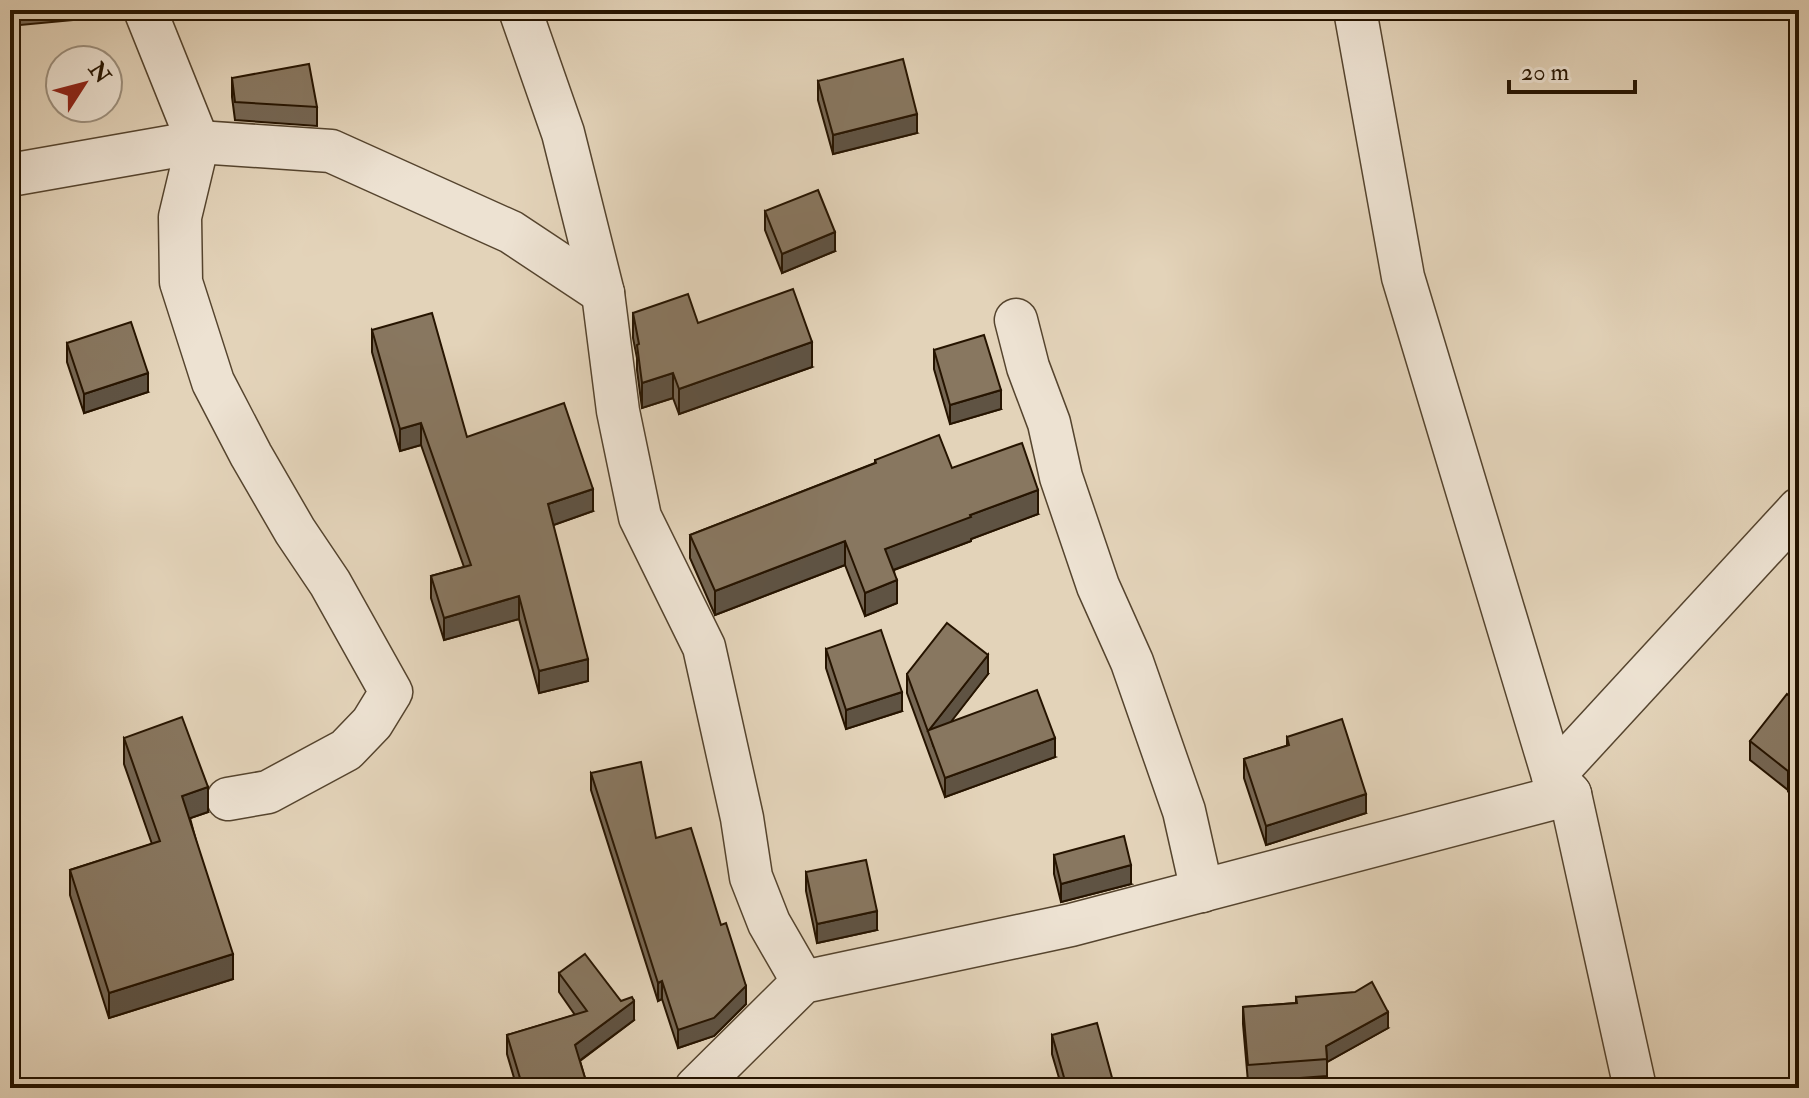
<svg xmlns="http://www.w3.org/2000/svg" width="1809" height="1098" viewBox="0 0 1809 1098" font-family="'IM FELL Double Pica',serif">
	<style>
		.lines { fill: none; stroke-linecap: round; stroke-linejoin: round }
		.minor-casing { stroke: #55442e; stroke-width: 45 }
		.minor { stroke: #ede2d2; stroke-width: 42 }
		.wall { fill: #756653; stroke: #261400; stroke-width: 2 }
		.shaded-wall { fill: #5f5343; stroke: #261400; stroke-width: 2 }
		.building { fill: #887760; stroke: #261400; stroke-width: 2 }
	</style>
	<rect width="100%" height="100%" fill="#e3d3b9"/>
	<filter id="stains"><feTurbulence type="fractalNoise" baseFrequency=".0025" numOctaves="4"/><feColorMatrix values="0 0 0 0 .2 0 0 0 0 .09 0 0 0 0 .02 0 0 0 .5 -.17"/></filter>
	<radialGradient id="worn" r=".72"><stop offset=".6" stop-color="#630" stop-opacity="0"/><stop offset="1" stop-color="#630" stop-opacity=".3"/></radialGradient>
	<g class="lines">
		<defs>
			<g id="minor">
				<polyline points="145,10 198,142 180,217 181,282 213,382 251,455 295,531 330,583 391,692 372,723 346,750 268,792 228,799"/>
				<polyline points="520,10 563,133 603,293 618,411 640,517 704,647 742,818 751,877 769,923 803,982"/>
				<polyline points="1355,10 1403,277 1553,776 1570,794 1635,1088"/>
				<polyline points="10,175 198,142 331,151 511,232 603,293"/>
				<polyline points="1016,320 1028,367 1049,423 1061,477 1098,586 1132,662 1184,811 1202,891"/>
				<polyline points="1553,776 1799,509"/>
				<polyline points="696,1088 803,982 1071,925 1570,794"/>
			</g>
		</defs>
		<!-- minor casing -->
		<use href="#minor" class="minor-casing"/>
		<!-- minor -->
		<use href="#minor" class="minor"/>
	</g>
	<!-- wall -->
	<g class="wall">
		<polygon points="10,10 83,10 83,19 10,26"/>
		<polygon points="232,78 317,107 317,126 235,120 232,97"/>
		<polygon points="818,81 917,133 833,154 818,100"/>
		<polygon points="765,211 835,251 782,273 765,230"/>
		<polygon points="633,313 698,323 812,367 679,414 673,398 642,408 637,370 637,358 633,338"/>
		<polygon points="372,330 467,437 593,511 553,525 588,681 539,693 519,619 444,640 431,598 431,576 464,567 421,445 400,451 372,352"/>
		<polygon points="67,343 148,392 84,413 67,362"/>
		<polygon points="934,350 1001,409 950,424 934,369"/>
		<polygon points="875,460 952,468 1038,514 971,539 971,541 894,570 897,603 865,616 845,565 715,615 690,558 690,535 875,463"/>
		<polygon points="826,649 902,711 846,729 826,668"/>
		<polygon points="907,674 988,674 950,722 1055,757 945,797 907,693"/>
		<polygon points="1799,704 1788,790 1750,760 1750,741"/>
		<polygon points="1287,737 1366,813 1266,845 1244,778 1244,759 1287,746"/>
		<polygon points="124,738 208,812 190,818 233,979 109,1018 70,895 70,870 152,844 124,764"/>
		<polygon points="591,773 656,838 746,1004 714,1036 678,1048 662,999 658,1001 591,790"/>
		<polygon points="1054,855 1131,884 1061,902 1054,874"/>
		<polygon points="806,872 877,930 817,943 806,891"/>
		<polygon points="559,973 634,1020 580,1061 588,1088 517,1088 507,1054 507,1035 575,1015 559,992"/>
		<polygon points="1296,997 1388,1028 1327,1062 1327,1076 1248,1082 1243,1024 1243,1007 1296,1003"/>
		<polygon points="1052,1035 1114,1088 1062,1088 1052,1054"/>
	</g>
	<!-- shaded-wall -->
	<g class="shaded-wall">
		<polygon points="917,114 917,133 833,154 833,135"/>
		<polygon points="835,232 835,251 782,273 782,254"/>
		<polygon points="812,342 812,367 679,414 679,389"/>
		<polygon points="148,373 148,392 84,413 84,394"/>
		<polygon points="673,373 673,398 642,408 642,383"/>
		<polygon points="1001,390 1001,409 950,424 950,405"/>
		<polygon points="421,423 421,445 400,451 400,429"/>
		<polygon points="593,489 593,511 548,527 548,504"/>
		<polygon points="1038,490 1038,514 971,539 971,541 885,573 885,549 970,515"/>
		<polygon points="845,541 845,565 715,615 715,591"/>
		<polygon points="897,580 897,603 865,616 865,593"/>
		<polygon points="519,596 519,619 444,640 444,618"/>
		<polygon points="988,655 988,674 933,745 929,730"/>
		<polygon points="588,659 588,681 539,693 539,671"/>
		<polygon points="902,692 902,711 846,729 846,710"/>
		<polygon points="1055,738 1055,757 945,797 945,778"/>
		<polygon points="1799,757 1799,776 1788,790 1788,771"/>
		<polygon points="208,787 208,812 182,821 182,796"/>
		<polygon points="1366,794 1366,813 1266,845 1266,826"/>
		<polygon points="1131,865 1131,884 1061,902 1061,884"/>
		<polygon points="877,911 877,930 817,943 817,924"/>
		<polygon points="233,954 233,979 109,1018 109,993"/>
		<polygon points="662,981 662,999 658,1001 658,983"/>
		<polygon points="746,986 746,1004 714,1036 678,1048 678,1030"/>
		<polygon points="634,1001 634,1020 575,1064 575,1045"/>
		<polygon points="1388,1012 1388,1028 1327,1062 1326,1046"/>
	</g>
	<!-- building -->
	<g class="building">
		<polygon points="903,59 917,114 833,135 818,81"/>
		<polygon points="309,64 317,107 235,102 232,78"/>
		<polygon points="818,190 835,232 782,254 765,211"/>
		<polygon points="793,289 812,342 679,389 673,373 642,383 637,345 639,344 633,313 688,294 698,323"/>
		<polygon points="432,313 467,437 564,403 593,489 548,504 588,659 539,671 519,596 444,618 431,576 471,565 421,423 400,429 372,330"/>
		<polygon points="131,322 148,373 84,394 67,343"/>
		<polygon points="984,335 1001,390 950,405 934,350"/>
		<polygon points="939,435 952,468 1022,443 1038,490 970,515 971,517 885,549 897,580 865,593 845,541 715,591 690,535 876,463 875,460"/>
		<polygon points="947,623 988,655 929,730 1037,690 1055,738 945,778 907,674"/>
		<polygon points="881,630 902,692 846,710 826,649"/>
		<polygon points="1787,694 1799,704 1799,757 1788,771 1750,741"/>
		<polygon points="182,717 208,787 182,796 233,954 109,993 70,870 160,841 124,738"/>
		<polygon points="1342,719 1366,794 1266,826 1244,759 1289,745 1287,737"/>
		<polygon points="641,762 656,838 691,828 721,925 726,923 746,986 714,1018 678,1030 662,981 658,983 591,773"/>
		<polygon points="1124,836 1131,865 1061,884 1054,855"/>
		<polygon points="866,860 877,911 817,924 806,872"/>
		<polygon points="585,954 621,1001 632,997 634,1001 575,1045 588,1088 523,1088 507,1035 587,1011 559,973"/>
		<polygon points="1372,982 1388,1012 1326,1046 1327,1059 1248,1065 1243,1007 1297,1003 1296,997 1355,992"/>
		<polygon points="1097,1023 1114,1085 1100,1088 1067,1088 1052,1035"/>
	</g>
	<!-- margin -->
	<rect width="1809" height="1098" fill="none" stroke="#e3d3b9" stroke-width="40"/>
	<rect x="12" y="12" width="1785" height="1074" fill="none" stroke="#261400" stroke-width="4"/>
	<rect x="20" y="20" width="1769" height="1058" fill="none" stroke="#261400" stroke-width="2"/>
	<!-- north arrow -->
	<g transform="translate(84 84) rotate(54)"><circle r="38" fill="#ede2d2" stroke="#9d907e" stroke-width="2"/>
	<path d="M0-6L14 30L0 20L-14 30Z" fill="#8f2418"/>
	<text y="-12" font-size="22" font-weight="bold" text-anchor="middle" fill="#261400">N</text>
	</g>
	<!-- scale -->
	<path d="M1509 80v12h126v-12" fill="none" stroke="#261400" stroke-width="4"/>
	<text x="1521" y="80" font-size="24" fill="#261400" stroke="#ede2d2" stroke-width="6" paint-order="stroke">20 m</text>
	<rect width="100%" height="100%" filter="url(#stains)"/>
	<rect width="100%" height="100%" fill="url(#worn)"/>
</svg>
